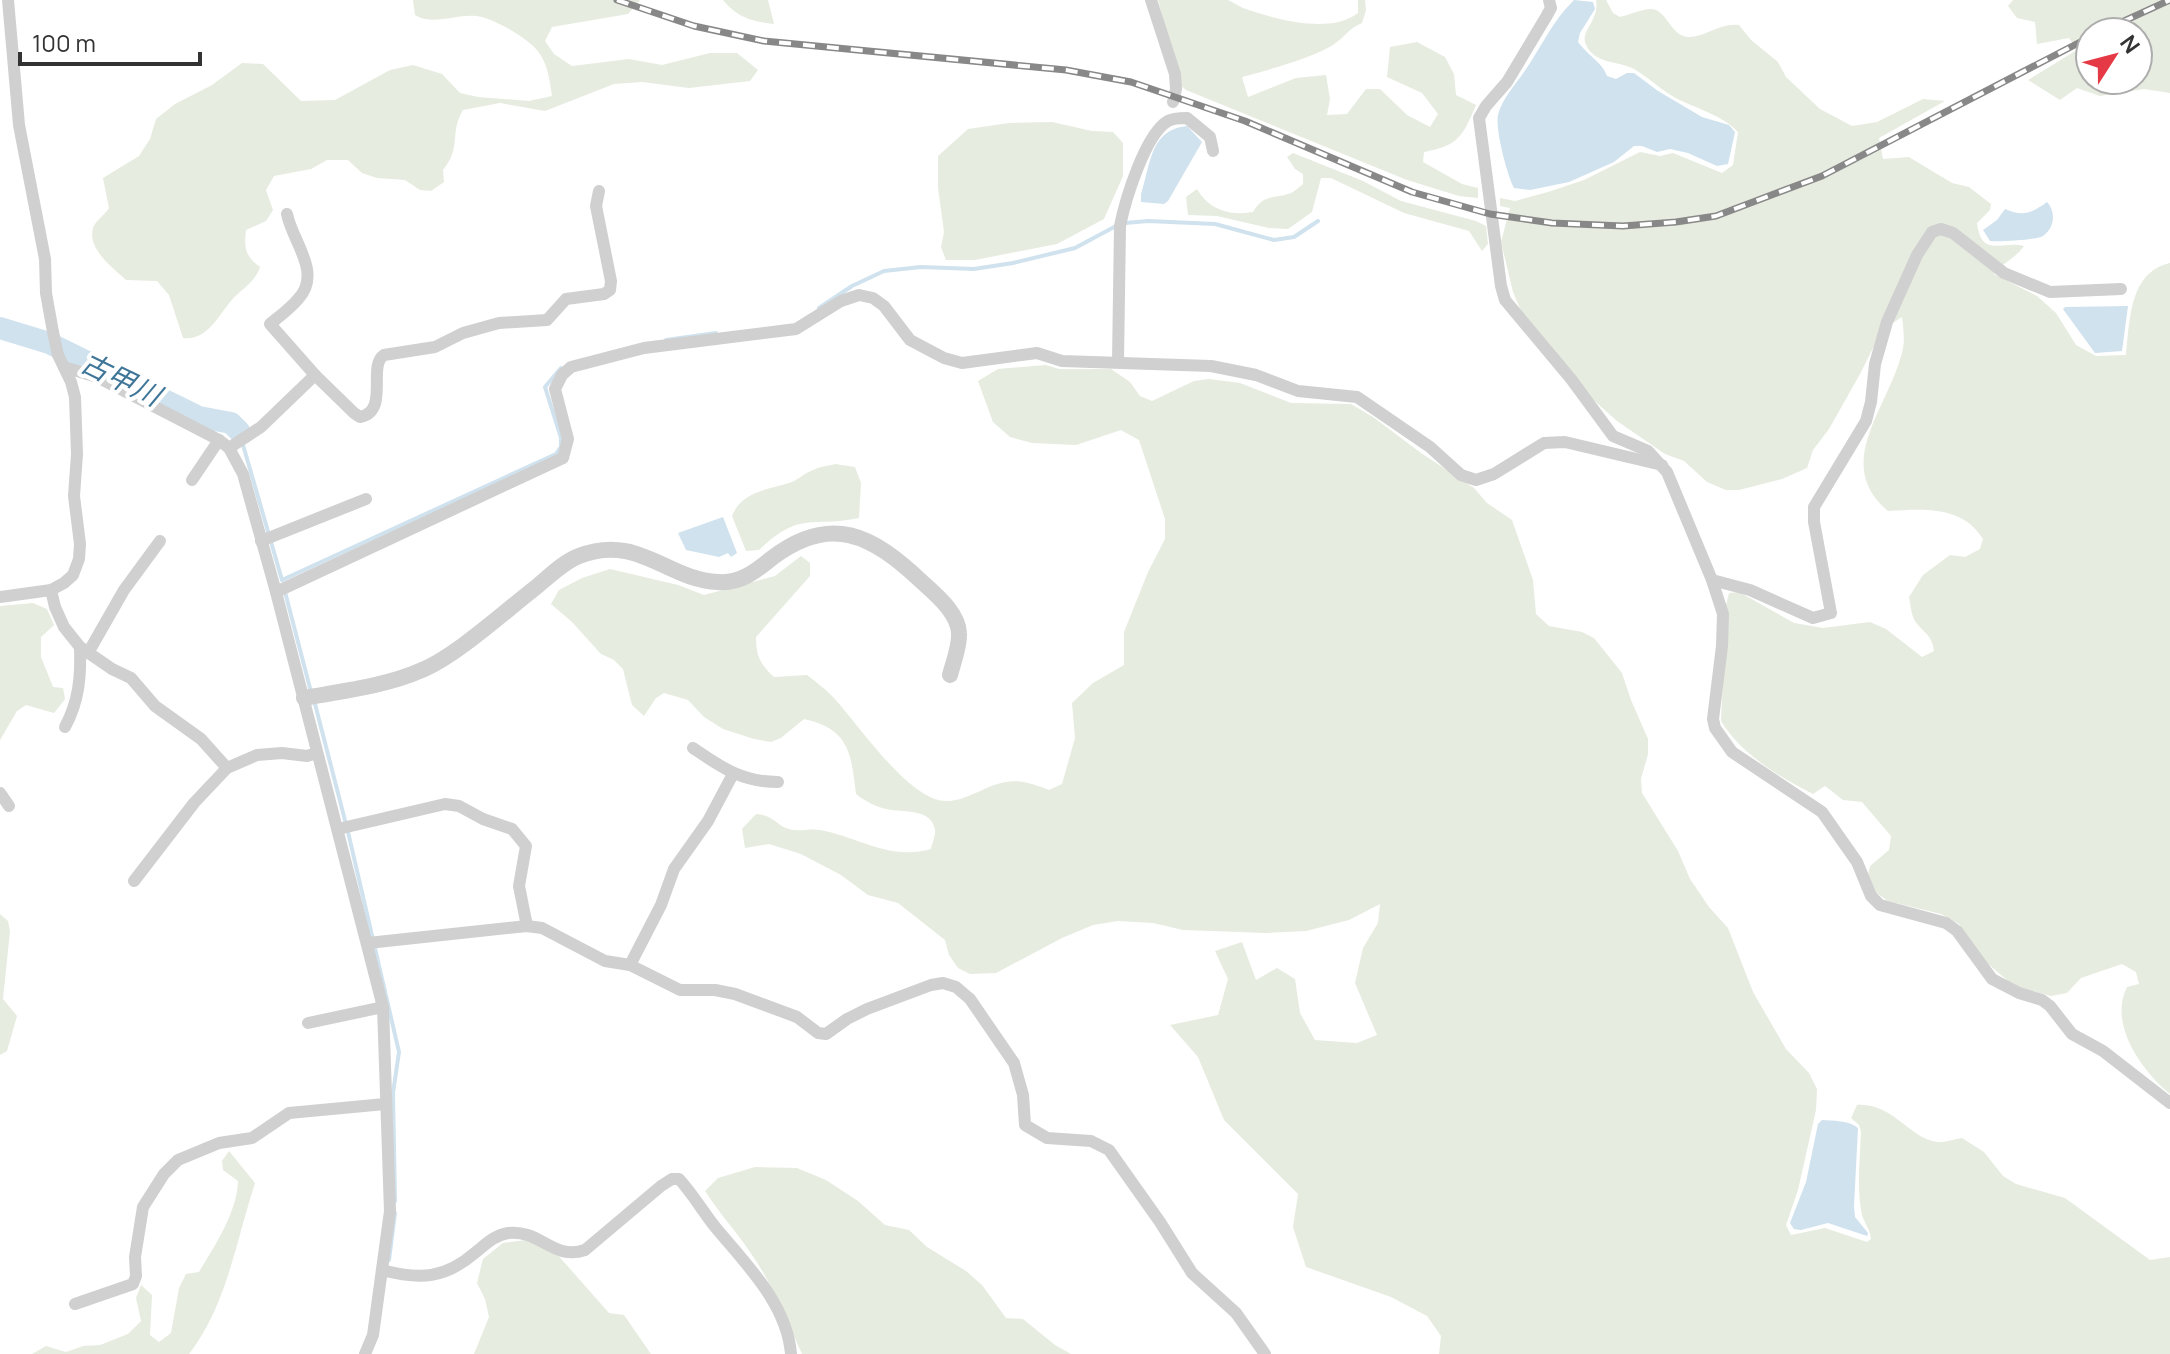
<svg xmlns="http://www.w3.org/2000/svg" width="2170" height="1354" viewBox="0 0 2170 1354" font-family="Manrope,'Noto Sans JP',sans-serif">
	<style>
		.green { fill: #e6ecdf; fill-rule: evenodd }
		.water { fill: #cfe2ee }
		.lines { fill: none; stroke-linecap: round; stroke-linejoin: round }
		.stream { stroke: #cfe2ee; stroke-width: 4 }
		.river { stroke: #cfe2ee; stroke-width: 22 }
		.minor { stroke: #d0d0d0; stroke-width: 12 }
		.tertiary { stroke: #d0d0d0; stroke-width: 16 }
		.rail-casing { stroke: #888; stroke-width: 7 }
		.rail { stroke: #fff; stroke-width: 4; stroke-dasharray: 12; stroke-linecap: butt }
		.labels { text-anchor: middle; stroke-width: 8; stroke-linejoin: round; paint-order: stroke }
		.water-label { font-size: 28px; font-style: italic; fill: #3f7597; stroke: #fff }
	</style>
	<rect width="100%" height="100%" fill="#fff"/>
	<!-- green -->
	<g class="green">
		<path d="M413,0H640L628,14L552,27L545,41L554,54L572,66L629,59L662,65L710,53H737L758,70L750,81L689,88L642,82L614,84L545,111L500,103L463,110C449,133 462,147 443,170L444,182L431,191L420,190L405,180L377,178L362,173L348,160H327L311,169L274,176L266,190L273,210L266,221L246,230C244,248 245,256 260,267C255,283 241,289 231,301C218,316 207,341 183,338L169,295L157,281L126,280C113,268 87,249 93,228C95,221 105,215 109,208L103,178L139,156L150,139L156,119L175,104L212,85L242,63L263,64L301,101L335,100L390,70L413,65L442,74L460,93L478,97L529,101L552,96C550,82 548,66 540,54C532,40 492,17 476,16C456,14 432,26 415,15Z"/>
		<path d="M723,0H768L774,24C751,21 738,18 723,0Z"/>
		<path d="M1158,0C1178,0 1208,0 1227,0C1232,1 1238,6 1243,8C1274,19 1330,35 1358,13V0H1365L1366,10L1362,23C1350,28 1346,35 1337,42C1320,56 1265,71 1242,77L1248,97L1296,78L1326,75L1330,99L1327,115L1347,114L1366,89H1380L1407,115L1430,127L1438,114L1422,93L1387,77L1390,47L1417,42L1445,57L1454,74L1456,95L1476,105C1463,136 1458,146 1424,152L1423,162L1462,184L1478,188V198L1459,196L1407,180L1186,90L1180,85Z"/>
		<path d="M1596,0H1606L1613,13L1620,17C1629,15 1642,9 1651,9C1667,9 1671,38 1690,37C1707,36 1720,23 1739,25L1751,40L1778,62L1786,77L1820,109L1852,126L1877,122L1923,99L1945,101L1879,138L1883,159L1909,157L1952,183L1969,187L1991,204L1990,210L1977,223C1981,259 2004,240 2024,246C2016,258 2003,262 1994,274L2037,296L2056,313L2076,345L2096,356L2126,355C2130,321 2129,272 2170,263V1094C2142,1071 2108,1024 2127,987L2139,984L2136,972L2122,964L2081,978L2067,993L2051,996L2014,986L1979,956L1959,924L1941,914L1888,901L1875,892L1868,875L1870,866L1889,850L1891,836L1862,802L1843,800L1825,786L1813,794C1779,777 1741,754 1721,721L1726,605L1729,593L1739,592L1794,623L1823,628L1870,622L1886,629L1922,657L1934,651C1932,632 1919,631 1913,617C1911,611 1910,603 1909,597L1923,575L1950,555L1965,557L1980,549L1983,539C1962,505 1923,509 1888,511C1830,463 1892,404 1903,348C1905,338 1903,327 1902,317L1882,330L1860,374L1829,429L1813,450L1807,468L1782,479L1739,490H1726L1707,482L1684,461L1665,454L1617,421L1579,387L1522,313L1513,292L1501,242L1510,208L1500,206V198L1515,201L1548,192L1584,180L1640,152L1660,156L1673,153L1722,173L1733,165L1738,132C1721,114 1696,109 1674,97C1660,89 1648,77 1634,69C1617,60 1596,65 1586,45C1579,31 1600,21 1596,0Z"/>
		<path d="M2013,0H2170V93L2144,89L2100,96L2077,88L2060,100L2028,80L2077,50L2069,38L2037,44L2035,22L2017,18L2008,6ZM2090,32H2138V80H2090Z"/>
		<polygon points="1052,122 1092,131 1113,132 1123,143 1123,176 1104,219 1057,244 975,260 946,260 941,247 944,232 938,188 938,156 968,129 1009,123"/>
		<path d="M1293,153L1363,181L1401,201L1476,221L1486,226L1488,244L1482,251L1469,231L1404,213L1331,178H1321L1312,212L1288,229L1269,228L1217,216L1188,215L1186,197L1197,189C1209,210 1230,216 1253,212C1264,193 1276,199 1291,193C1292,193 1302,185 1303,184V174L1295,169L1287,157Z"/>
		<path d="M1046,365L1059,369H1111L1130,382L1140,396L1152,401L1194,381L1209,379L1240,383L1291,403L1351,404L1373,417L1421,453L1474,488L1487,503L1512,520L1533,580L1536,614L1549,626L1582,632L1594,638L1622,673L1631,700L1648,739V754L1641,779L1642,793L1678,851L1690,879L1709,907L1728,928L1753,992L1786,1049L1809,1073L1817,1089L1816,1110L1798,1190L1786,1225L1791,1235L1825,1228L1867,1242L1871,1239C1870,1227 1862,1221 1861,1210C1857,1184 1860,1158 1861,1132L1859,1125L1851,1118L1857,1105C1892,1102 1910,1139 1937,1142C1944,1143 1954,1139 1962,1138L1984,1152L2003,1176L2016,1184L2065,1198L2150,1260L2170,1257V1354H1439L1441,1336L1427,1316L1391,1297L1306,1267L1293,1227L1298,1194L1224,1120L1198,1057L1170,1025L1218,1015L1228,979L1215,951L1242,942L1256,980L1277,968L1295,979L1300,1013L1315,1040L1357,1043L1377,1035L1355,983L1363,948L1378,923L1380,904L1349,920L1306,931L1266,933L1183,930L1153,923L1118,921L1093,925L1062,938L996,973L970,974L958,968L949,955L945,940L898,903L868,895L841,875L801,854L769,844L745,848L742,829L756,814C776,816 775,825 789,829C798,832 810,828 820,830C859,837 889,861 931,849C932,843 936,835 935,830C932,809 905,812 891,810C878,808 866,802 856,794C851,754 850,729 804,719L781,738L771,742L754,739L723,729L704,717L688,700L664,693L656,698L644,716L632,705L623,669L614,660L601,654L572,622L551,604L559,590L582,578L610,569L678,585L704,595L775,576L801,556L810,563V576L756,637C756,656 760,664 774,677L807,675C815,681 824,688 831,695C856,720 910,804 948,801C969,800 986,785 1006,782C1020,779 1036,785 1049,790L1062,784L1075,738L1072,703L1093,683L1124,665V632L1148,572L1165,539V519L1139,440L1121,430L1076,445L1032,443L1010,437L993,422L978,381L998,369Z"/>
		<path d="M835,464L855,467L861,483L859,518C811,528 801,510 759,550L746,551L732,516C742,491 767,490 789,483C797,481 803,474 811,471C818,467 827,466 835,464Z"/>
		<polygon points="33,603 47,609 54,625 41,637 41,657 53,687 63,688 65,699 54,713 26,705 17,711 0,740 0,606"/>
		<polygon points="0,914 8,921 10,931 3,999 17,1016 7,1051 0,1055"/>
		<path d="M229,1151L255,1183C236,1241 227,1305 189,1354H32L46,1346L66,1352L83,1346L100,1345L128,1334L141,1321L136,1298L141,1285L152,1295L150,1335L159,1342L171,1333L179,1288L186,1274L199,1272C215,1245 237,1213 238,1181L223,1170L222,1161Z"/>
		<path d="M755,1167L797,1168L826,1180L858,1201L885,1225L909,1230L927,1247L966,1271L982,1285L1006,1318L1023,1319L1055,1345L1071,1354H802C786,1319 772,1283 750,1252C736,1231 719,1213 705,1191L718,1178Z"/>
		<polygon points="526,1240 556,1253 609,1313 624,1315 651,1354 474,1354 489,1317 485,1299 477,1283 483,1259 503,1243"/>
	</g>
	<!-- water -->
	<g class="water">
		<path d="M1574,0L1593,2L1595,9L1580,33L1578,42C1587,55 1602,62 1607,76L1616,79L1627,73H1634L1658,91L1702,117L1729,125L1735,132L1728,164L1717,166L1688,153L1670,149L1657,152L1642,146H1634L1614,162L1569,182L1530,190L1514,188C1507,175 1495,129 1498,115C1502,99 1515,85 1524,72C1541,48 1552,21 1574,0Z"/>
		<path d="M1187,126L1202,142L1168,201L1164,204L1141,202V194C1151,163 1150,130 1187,126Z"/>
		<path d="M2047,202C2056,211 2055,228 2043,236C2038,240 1998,242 1990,241L1983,230L1997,220L2005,209C2023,217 2032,213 2047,202Z"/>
		<polygon points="2128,306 2122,351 2095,353 2063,309 2065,307"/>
		<polygon points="723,517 737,553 731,557 728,553 719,557 686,550 678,533"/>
		<path d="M1822,1120C1833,1121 1849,1120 1858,1128L1854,1206L1855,1217L1868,1233L1867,1236L1828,1223L1801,1230L1794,1229L1790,1223L1806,1182L1818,1124Z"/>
	</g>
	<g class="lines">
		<!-- stream -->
		<g class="stream">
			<polyline points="1125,223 1148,221 1215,224 1274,240 1294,237 1318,221"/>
			<polyline points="819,308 852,286 884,271 921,267 974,269 1013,263 1075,248 1116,226"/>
			<polyline points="666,340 716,333"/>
			<polyline points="239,431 282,580"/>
			<polyline points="282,580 556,454 561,447 561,438 545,387 561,368"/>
			<polyline points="285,592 311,692"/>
			<polyline points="314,700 348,832 399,1052 393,1093 395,1201"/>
			<polyline points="389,1260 395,1213"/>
		</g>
		<!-- river -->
		<polyline class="river" points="0,328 49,343 199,417 231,423 239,431"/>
		<!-- minor -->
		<g class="minor">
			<polyline points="1151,0 1175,74 1176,89 1173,102"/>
			<polyline points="1549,0 1551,8 1546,17 1507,82 1486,106 1479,118 1501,286 1505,300 1571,379 1613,436 1648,451 1667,472 1712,580 1723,614 1722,646 1713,719 1715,728 1732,752 1822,812 1857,862 1871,896 1880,905 1946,923 1957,931 1992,979 2019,993 2042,1000 2050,1006 2072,1034 2103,1051 2170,1103"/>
			<path d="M287,214C292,241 322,272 299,298C291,308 280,316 270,324L315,375"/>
			<path d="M1118,362L1120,226C1125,201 1145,134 1168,121C1173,118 1180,118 1187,118L1210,137L1213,151"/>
			<polyline points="64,367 97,377 219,440 229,448 243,474 276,592 383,1007 390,1211 373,1335 365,1354"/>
			<path d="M229,448L261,427L315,375L354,413L360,417C390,411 367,366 384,355L435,347L463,333L499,323L547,320L566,299L604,294L610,290L611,281L596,206L599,191"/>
			<polyline points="192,480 219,440"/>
			<polyline points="261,541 366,499"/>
			<polyline points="1712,580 1750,590 1813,618 1831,613 1814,522 1814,507 1866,421 1871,402 1875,364 1887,322 1917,255 1932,232 1941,229 1953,233 2004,273 2050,292 2121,289"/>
			<polyline points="51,590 55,607 64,627 80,647 112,669 131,678 155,706 201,739 227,768"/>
			<polyline points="276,592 563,458 568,439 555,389 562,375 571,367 644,348 796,329 841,301 859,295 873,298 884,306 910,340 944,358 962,363 1037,353 1062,361 1211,366 1256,375 1298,391 1357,397 1430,447 1461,475 1476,480 1494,474 1544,443 1565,442 1662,465"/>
			<polyline points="0,597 51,590 64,583 73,575 79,559 80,544 74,496 77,454 75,397 71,382 58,355 53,332 46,293 45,259 19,125 8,0"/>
			<polyline points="88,653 124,590 160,541"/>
			<path d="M65,727C79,701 81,677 80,647"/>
			<path d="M693,748C721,767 741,782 778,782"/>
			<polyline points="0,793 9,806"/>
			<polyline points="338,829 445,804 459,806 483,819 512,829 526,846 519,886 527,926"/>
			<polyline points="134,881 194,803 227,768 257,755 282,753 307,756 317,753"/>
			<polyline points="368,943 527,926 542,928 605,961 630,965 680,990 715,990 735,994 797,1017 818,1033 826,1034 847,1019 867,1009 931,985 943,983 956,987 970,999 1014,1063 1023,1095 1025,1125 1047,1138 1091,1141 1109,1150 1160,1222 1192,1273 1236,1313 1265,1354"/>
			<polyline points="630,965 661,905 674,869 708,821 733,774"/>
			<polyline points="308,1023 383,1007"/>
			<path d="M382,1270C420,1280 445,1279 476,1252C486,1244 495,1235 508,1233C540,1229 553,1261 585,1250L661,1186L672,1179H679C693,1194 703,1212 716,1228C746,1264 787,1304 791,1354"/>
			<polyline points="75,1304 133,1284 136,1276 135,1257 143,1207 164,1174 178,1160 219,1143 252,1138 289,1113 385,1104"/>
		</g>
		<!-- tertiary -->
		<path class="tertiary" d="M304,698C343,691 386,686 422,670C454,657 502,614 530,592C546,580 561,563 579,556C638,533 667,580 718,582C740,584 756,571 772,558C831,513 872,535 921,581C935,594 958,612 959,633C960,646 953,663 950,675"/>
		<defs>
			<g id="rail">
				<polyline points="617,0 694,26 764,41 1066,70 1131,82 1245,121 1412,192 1490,214 1552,223 1623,226 1676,222 1716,216 1822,176 2090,37"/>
				<polyline points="2100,32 2170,0"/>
			</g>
		</defs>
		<!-- rail casing -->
		<use href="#rail" class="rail-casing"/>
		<!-- rail -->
		<use href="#rail" class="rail"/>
	</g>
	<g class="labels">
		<!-- water labels -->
		<g class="water-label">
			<text transform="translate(121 379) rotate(26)" y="10">古甲川</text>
		</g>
	</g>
	<!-- north arrow -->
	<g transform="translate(2114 56) rotate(54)"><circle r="38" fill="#ffffff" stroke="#adadad" stroke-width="2"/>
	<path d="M0-6L14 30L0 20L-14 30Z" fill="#e63946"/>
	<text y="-12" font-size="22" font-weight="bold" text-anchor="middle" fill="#333333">N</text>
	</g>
	<!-- scale -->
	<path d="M20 52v12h180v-12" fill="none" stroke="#333333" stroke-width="4"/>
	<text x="32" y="52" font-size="24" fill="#333333" stroke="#ffffff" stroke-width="6" paint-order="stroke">100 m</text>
</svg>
